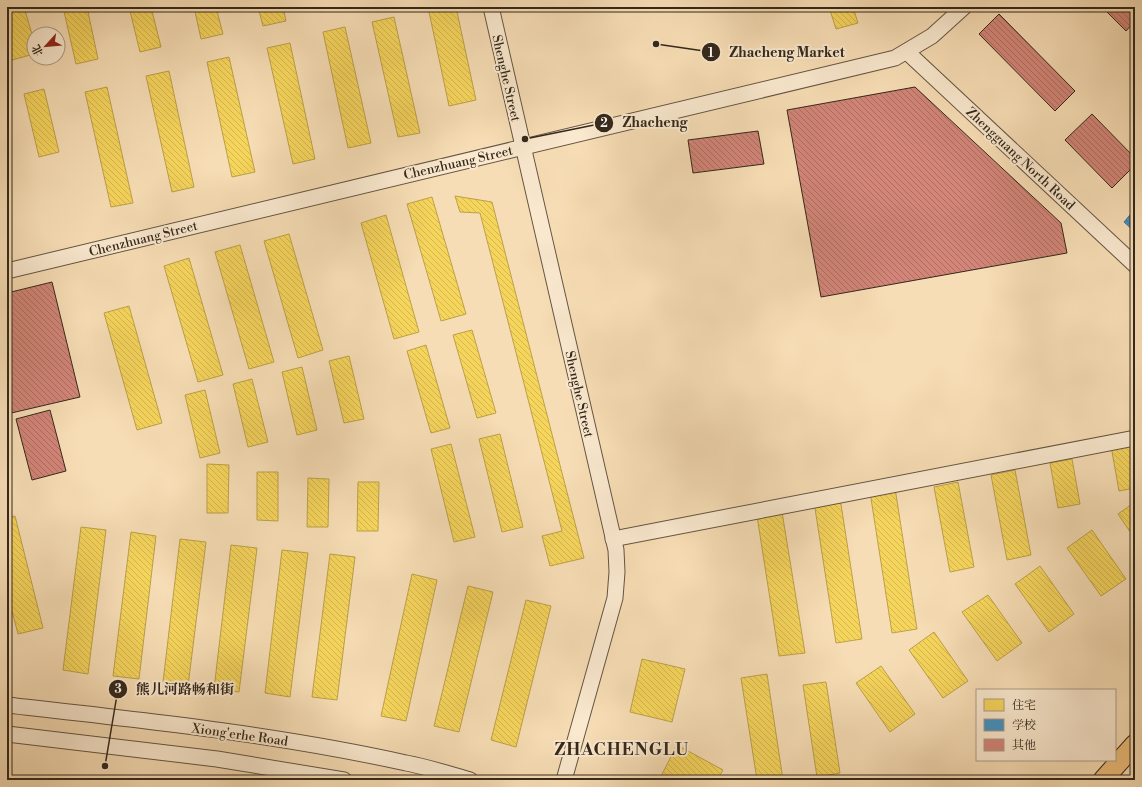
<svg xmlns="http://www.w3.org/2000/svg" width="1142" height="787" viewBox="0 0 1142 787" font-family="'Libre Bodoni','Noto Serif SC',serif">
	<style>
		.homes { fill: url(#homes-back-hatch); stroke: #bca148 }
		.schools { fill: url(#schools-back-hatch); stroke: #3e7391 }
		.building { fill: url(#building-back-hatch); stroke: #34281b }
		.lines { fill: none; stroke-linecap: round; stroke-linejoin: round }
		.minor-casing { stroke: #655542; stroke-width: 17 }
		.major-casing { stroke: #34281b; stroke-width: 21 }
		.minor { stroke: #fae9cf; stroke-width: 15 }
		.major { stroke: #ecbe7a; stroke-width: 19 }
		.labels { text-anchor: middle; stroke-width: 4; stroke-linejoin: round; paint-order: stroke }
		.street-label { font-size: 13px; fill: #34281b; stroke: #fae9cf }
		.district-label { font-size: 17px; font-weight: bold; letter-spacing: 1px; fill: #34281b; stroke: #fae9cf }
		.leader { fill: none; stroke: #34281b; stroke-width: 1.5 }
		.callout-dot { fill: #34281b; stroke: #fae9cf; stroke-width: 1.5 }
		.mark-label { font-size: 12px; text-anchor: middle; font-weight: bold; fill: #fff }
		.callout-label { font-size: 14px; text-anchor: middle; font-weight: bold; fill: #34281b; stroke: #fae9cf; stroke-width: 4; stroke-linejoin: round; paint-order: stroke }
	</style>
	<defs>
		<pattern id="homes-back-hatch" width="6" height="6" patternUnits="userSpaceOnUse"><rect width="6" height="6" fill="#f6d55c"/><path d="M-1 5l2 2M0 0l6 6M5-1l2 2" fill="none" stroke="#d4b74f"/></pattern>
		<pattern id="schools-back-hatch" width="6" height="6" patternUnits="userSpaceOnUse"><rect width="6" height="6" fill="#4393c3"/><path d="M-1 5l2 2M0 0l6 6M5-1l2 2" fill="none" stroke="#39789e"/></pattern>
		<pattern id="building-back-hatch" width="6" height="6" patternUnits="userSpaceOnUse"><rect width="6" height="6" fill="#d28578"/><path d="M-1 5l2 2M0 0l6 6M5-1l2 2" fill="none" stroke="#ab6d62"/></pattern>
	</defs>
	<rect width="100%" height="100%" fill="#f7ddb5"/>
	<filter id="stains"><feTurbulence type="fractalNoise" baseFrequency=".005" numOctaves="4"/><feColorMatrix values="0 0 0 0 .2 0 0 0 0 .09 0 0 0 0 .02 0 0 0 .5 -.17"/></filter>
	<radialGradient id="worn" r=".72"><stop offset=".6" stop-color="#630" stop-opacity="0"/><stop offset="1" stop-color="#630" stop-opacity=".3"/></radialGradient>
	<!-- homes -->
	<g class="homes">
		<polygon points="7,7 24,7 34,41 34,54 12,60 7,42"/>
		<polygon points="63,7 87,7 98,59 76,64"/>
		<polygon points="129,7 151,7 161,47 140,52"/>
		<polygon points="194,7 216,7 223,34 201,39"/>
		<polygon points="258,7 283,7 286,21 263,26"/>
		<polygon points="320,7 344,7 321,12"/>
		<polygon points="428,7 456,7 476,100 449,106"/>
		<polygon points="829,7 853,7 858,23 836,29"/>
		<polygon points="394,17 420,133 398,137 372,22"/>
		<polygon points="345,27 371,143 348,148 323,32"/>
		<polygon points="290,43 315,159 293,164 267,48"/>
		<polygon points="229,57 255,172 232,177 207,62"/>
		<polygon points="169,71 194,187 172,192 146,76"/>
		<polygon points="107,87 133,203 111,207 85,92"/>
		<polygon points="44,89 59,152 39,157 24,94"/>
		<polygon points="455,196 492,202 584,558 550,566 542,536 562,531 480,213 460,212"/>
		<polygon points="432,197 466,314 441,321 407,204"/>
		<polygon points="386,215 419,332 394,339 361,223"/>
		<polygon points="289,234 323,350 298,358 264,241"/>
		<polygon points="240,245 274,362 249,369 215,252"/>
		<polygon points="189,258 223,375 198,382 164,266"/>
		<polygon points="129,306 162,423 137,430 104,313"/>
		<polygon points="472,330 496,413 477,418 453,335"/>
		<polygon points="426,345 450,428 431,433 407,351"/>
		<polygon points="349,356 364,419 344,423 329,361"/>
		<polygon points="302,367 317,430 297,435 282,372"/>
		<polygon points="252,379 268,442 248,447 233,384"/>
		<polygon points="205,390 220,453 200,458 185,395"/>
		<polygon points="500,434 523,527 502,532 479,439"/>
		<polygon points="1132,442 1135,459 1135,488 1119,491 1111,446"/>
		<polygon points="451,444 475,537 454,542 431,449"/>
		<polygon points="1072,459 1080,504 1058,508 1050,463"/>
		<polygon points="207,464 229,465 228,513 207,513"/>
		<polygon points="1015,470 1031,555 1007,560 991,475"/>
		<polygon points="257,472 278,472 278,521 257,520"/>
		<polygon points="308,478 329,479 328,527 307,527"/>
		<polygon points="358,482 379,482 378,531 357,531"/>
		<polygon points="958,482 974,567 950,572 934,487"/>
		<polygon points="895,488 917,629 892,633 870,492"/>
		<polygon points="840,498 862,639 836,643 814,502"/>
		<polygon points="1135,502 1135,539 1118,514"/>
		<polygon points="782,512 805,653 779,656 757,516"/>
		<polygon points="15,516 43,628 18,634 7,592 7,518"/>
		<polygon points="81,527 106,530 88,674 63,670"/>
		<polygon points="1092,530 1126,579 1101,596 1067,548"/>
		<polygon points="131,532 156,536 139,679 113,676"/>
		<polygon points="180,539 206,542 188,686 163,682"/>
		<polygon points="231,545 257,548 239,692 214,689"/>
		<polygon points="282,550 308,553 290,697 265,693"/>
		<polygon points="330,554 355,557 337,700 312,697"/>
		<polygon points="1040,566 1074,614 1049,632 1015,584"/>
		<polygon points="412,574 437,580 406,721 381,716"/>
		<polygon points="468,586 493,592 459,732 434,726"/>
		<polygon points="988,595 1022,643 997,661 962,612"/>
		<polygon points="526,600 551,606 516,747 491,740"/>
		<polygon points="934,632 968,681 943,698 909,650"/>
		<polygon points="642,659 685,669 672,722 630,712"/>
		<polygon points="881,666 915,714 890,732 856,683"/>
		<polygon points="767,674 783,780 757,780 741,678"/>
		<polygon points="826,682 840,773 817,777 803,685"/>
		<polygon points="677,745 723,770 717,780 659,780"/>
	</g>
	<!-- schools -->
	<polygon class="schools" points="1135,209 1135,232 1124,222"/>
	<!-- building -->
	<g class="building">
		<polygon points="1102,7 1135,7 1135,21 1126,31"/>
		<polygon points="999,14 1075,91 1055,111 979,34"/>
		<polygon points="915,87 1061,223 1067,253 821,297 787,110"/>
		<polygon points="1092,114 1135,158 1135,165 1112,188 1065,140"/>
		<polygon points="758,131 764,164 693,173 688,140"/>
		<polygon points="52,282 80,397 7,414 7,293"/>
		<polygon points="50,410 66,471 32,480 16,419"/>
	</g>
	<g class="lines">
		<defs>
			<g id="minor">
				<polyline points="491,7 616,550 617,572 615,598 564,780"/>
				<polyline points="907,52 1135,265"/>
				<polyline points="7,271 895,58 932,36 964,7"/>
				<polyline points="613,539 1135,438"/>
				<path d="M7,705C140,720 275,734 406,763C428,767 449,774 470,780"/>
				<polyline points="7,734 217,759 344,780"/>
			</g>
			<polyline id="major" points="1103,780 1135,744"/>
		</defs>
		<!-- minor casing -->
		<use href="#minor" class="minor-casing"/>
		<!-- major casing -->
		<use href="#major" class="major-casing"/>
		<!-- minor -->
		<use href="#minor" class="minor"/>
		<!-- major -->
		<use href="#major" class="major"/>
	</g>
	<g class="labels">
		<!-- street labels -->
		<g class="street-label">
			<text transform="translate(507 78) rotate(77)" y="5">Shenghe Street</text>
			<text transform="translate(1021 158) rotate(43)" y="5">Zhengguang North Road</text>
			<text transform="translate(458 162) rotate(-13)" y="5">Chenzhuang Street</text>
			<text transform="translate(143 238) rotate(-14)" y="5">Chenzhuang Street</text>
			<text transform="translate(580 394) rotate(77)" y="5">Shenghe Street</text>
			<text transform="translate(240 734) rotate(8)" y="5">Xiong'erhe Road</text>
		</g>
		<!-- district labels -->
		<g class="district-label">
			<text x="622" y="755">ZHACHENGLU</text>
		</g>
	</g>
	<!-- callouts -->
	<path class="leader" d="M656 44L711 52M525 139L604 123M105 766L118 689"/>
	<g class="callout-dot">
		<circle cx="656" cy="44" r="4"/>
		<circle cx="525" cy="139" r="4"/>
		<circle cx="105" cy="766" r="4"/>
		<circle cx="711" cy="52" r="10"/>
		<circle cx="604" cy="123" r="10"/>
		<circle cx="118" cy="689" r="10"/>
	</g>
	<g class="mark-label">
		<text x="711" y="57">1</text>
		<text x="604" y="127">2</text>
		<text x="118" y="693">3</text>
	</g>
	<g class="callout-label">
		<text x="787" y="57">Zhacheng Market</text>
		<text x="655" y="127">Zhacheng</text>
		<text x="185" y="694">熊儿河路畅和街</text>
	</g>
	<!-- margin -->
	<rect width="1142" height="787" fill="none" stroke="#f7ddb5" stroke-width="24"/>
	<rect x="8" y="8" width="1126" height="771" fill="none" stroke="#34281b" stroke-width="2"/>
	<rect x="12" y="12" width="1118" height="763" fill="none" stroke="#34281b"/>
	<!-- legend -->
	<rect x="976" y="689" width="140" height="72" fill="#fae9cf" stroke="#ab9c87"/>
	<rect x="984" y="699" width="20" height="12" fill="#f6d55c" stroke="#ab9c87"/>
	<text x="1012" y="709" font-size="12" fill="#34281b">住宅</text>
	<rect x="984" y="719" width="20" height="12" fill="#4393c3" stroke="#ab9c87"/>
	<text x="1012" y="729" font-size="12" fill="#34281b">学校</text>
	<rect x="984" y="739" width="20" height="12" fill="#d28578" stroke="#ab9c87"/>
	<text x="1012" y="749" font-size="12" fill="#34281b">其他</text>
	<!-- north arrow -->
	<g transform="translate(46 46) rotate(243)"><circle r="19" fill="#fae9cf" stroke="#ab9c87"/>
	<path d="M0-3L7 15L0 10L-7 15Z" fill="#8f2418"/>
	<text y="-6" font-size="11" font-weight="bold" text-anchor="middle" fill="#34281b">北</text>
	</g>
	<rect width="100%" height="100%" filter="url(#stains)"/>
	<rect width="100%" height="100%" fill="url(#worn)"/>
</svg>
